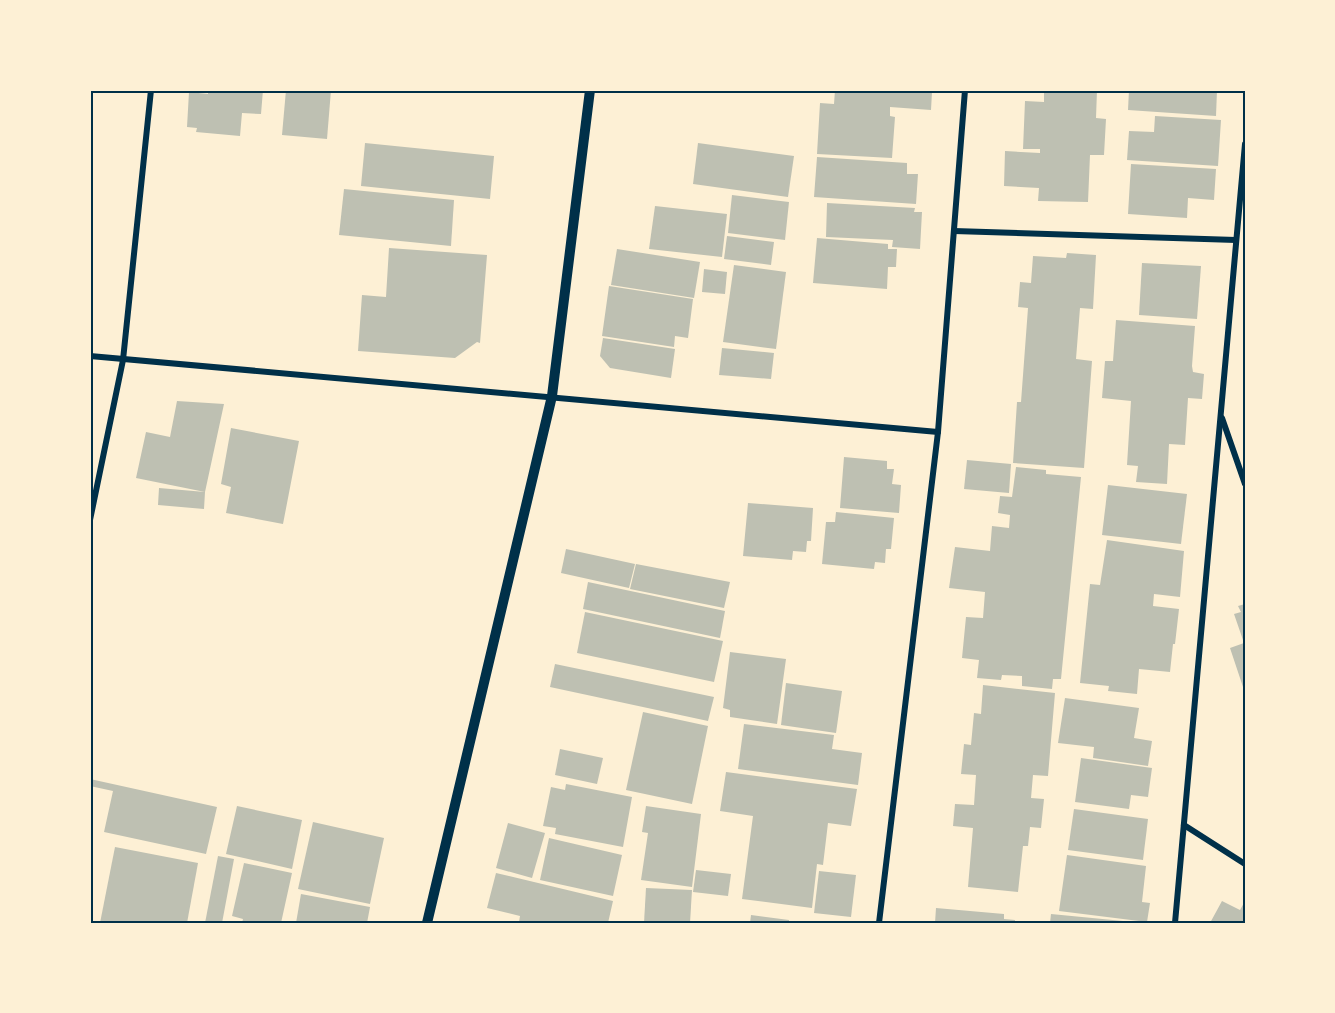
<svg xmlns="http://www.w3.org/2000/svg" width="1335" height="1013" viewBox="0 0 1335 1013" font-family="'DejaVu Sans',sans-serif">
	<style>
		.building { fill: #bec0b2 }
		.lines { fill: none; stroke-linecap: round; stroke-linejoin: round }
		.minor { stroke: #003049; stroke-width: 6 }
		.tertiary { stroke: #003049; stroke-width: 10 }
		.neatline { fill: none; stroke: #003049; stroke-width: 2 }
	</style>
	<rect width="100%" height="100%" fill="#fdf0d5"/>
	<!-- building -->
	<g class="building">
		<polygon points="208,90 263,90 261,114 242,113 240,136 196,132 197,128 187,127 189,92 208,94"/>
		<polygon points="286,90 331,90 327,139 282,135"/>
		<polygon points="835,90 932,92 931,110 890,107 890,116 895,117 892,158 817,154 820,103 834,104"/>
		<polygon points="1044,90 1097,90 1096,118 1106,119 1104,155 1090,155 1088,202 1038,201 1039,188 1004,186 1005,151 1040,153 1040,149 1023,149 1025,101 1044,102"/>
		<polygon points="1129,90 1217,90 1216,116 1128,110"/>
		<polygon points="1155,116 1221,120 1218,166 1127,160 1129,131 1154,132"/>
		<polygon points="365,143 494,156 490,199 361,186"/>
		<polygon points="698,143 794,156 788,197 693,184"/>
		<polygon points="817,157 907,163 907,174 918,174 916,204 814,197"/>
		<polygon points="1131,164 1216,169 1214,200 1188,198 1187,218 1128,214"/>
		<polygon points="344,189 454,200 451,246 339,235"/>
		<polygon points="732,195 789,202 785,240 728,233"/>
		<polygon points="827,203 915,208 914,212 922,212 920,249 892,247 893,240 826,237"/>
		<polygon points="655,206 727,214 722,257 649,249"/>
		<polygon points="727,236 774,242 771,265 724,259"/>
		<polygon points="817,238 888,244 888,249 897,249 896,267 888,267 887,289 813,283"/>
		<polygon points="389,248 487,255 480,343 477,342 455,358 358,351 362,295 386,297"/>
		<polygon points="617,249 700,262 694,298 611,285"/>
		<polygon points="1067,253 1096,255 1093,309 1080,308 1076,359 1092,361 1084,468 1013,463 1017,402 1021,402 1028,308 1018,307 1020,282 1031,283 1033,256 1066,258"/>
		<polygon points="1142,263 1201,266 1197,319 1139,315"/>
		<polygon points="734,265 786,272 776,349 723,342"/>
		<polygon points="704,269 727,272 725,294 702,292"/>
		<polygon points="609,286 693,299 688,338 675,336 674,347 602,336"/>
		<polygon points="1116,320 1195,326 1192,366 1193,372 1204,374 1202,399 1188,398 1185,445 1169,444 1167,484 1136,482 1138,466 1127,465 1131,401 1102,398 1105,361 1113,361"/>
		<polygon points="603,338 675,349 671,378 610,368 600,356"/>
		<polygon points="722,348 774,353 771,379 719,375"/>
		<polygon points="177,401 224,404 205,492 204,509 158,505 159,488 205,492 136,478 146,432 170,437"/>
		<polygon points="231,428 299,441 283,524 226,513 231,487 221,484"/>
		<polygon points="844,457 887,461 887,469 894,469 892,484 901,485 899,513 840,508"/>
		<polygon points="967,460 1011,464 1009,493 964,489"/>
		<polygon points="1016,467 1046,470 1046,474 1081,477 1061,679 1053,679 1052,689 1022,686 1022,676 1002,675 1001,680 977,678 979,660 962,658 966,617 983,618 985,592 949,588 955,547 990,551 992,526 1009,528 1010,515 998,513 1000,496 1012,497"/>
		<polygon points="1108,485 1187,494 1181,544 1102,535"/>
		<polygon points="748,503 813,508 811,541 807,541 806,552 793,551 792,560 743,556"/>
		<polygon points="836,512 894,518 891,549 886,549 885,563 875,562 874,569 822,564 826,522 835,522"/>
		<polygon points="1107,540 1184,551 1180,597 1154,594 1153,606 1179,609 1175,644 1173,644 1170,672 1139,669 1137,694 1108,691 1109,686 1080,683 1090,584 1100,585"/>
		<polygon points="566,549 635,564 629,588 561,573"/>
		<polygon points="636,564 730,582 724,608 630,589"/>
		<polygon points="588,582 725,611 720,638 583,609"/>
		<polygon points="1245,604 1245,693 1230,648 1244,643 1234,614 1241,612 1238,606"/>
		<polygon points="585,612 723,641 714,682 577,653"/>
		<polygon points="730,652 786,659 777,724 730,717 730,710 723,708"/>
		<polygon points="555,664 714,697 708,721 550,687"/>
		<polygon points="786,683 842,691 836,733 781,725"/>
		<polygon points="983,685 1055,693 1048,776 1033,775 1031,798 1044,799 1041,828 1030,827 1028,846 1023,846 1018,892 968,887 973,828 953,826 955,804 974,805 976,775 961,774 964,744 971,745 974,713 981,714"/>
		<polygon points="1065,698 1139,708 1134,738 1152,741 1148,766 1093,758 1094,747 1058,743"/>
		<polygon points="643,712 708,726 692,804 626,790"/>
		<polygon points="744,724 834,735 832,749 862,753 858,785 738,769"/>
		<polygon points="560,749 603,758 597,784 555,775"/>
		<polygon points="1081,758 1152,768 1148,797 1131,795 1129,809 1075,802"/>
		<polygon points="726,772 857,789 851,826 828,823 823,865 817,864 812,908 742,899 753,816 720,811"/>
		<polygon points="90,779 217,807 206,854 104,832 113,791 90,786"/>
		<polygon points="566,784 632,797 623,847 555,834 556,828 543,826 551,787 565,790"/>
		<polygon points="237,806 302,820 292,869 226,854"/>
		<polygon points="646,806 701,814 692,887 641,880 648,833 642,832"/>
		<polygon points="1074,809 1148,819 1143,860 1068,850"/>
		<polygon points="313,822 384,838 370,904 298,889"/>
		<polygon points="508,823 545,833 532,878 496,868"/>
		<polygon points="549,838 622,855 613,896 540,880"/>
		<polygon points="115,847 198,863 187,923 100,923"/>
		<polygon points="1067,855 1146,866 1142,902 1150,903 1147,922 1059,911"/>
		<polygon points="218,856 234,859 222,923 205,923"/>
		<polygon points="244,863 292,873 281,923 242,923 243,919 232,916"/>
		<polygon points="696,870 731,874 728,896 693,892"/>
		<polygon points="819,871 856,875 851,917 814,913"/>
		<polygon points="496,873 613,901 608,923 519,922 520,916 487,908"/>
		<polygon points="646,888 692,890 690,923 644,923"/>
		<polygon points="301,894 370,907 367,923 296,923"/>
		<polygon points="1222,901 1240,910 1245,901 1245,923 1210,923"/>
		<polygon points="936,908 1004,914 1004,919 1015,920 1015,923 935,923"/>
		<polygon points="1051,914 1123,921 1123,923 1050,923"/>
		<polygon points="751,915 789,920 789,923 750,923"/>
	</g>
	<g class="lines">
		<!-- minor -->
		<g class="minor">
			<polyline points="954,231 1236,240"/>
			<polyline points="90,356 938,432"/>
			<polyline points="1222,418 1245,484"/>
			<polyline points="90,520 123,360 151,90"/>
			<polyline points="1184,825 1245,864"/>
			<polyline points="879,923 938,432 965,90"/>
			<polyline points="1175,923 1245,144"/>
		</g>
		<!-- tertiary -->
		<polyline class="tertiary" points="427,923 552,396 590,90"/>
	</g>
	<!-- border -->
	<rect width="1335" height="1013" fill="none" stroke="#fdf0d5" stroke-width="183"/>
	<rect x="92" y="92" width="1152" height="830" class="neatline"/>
</svg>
